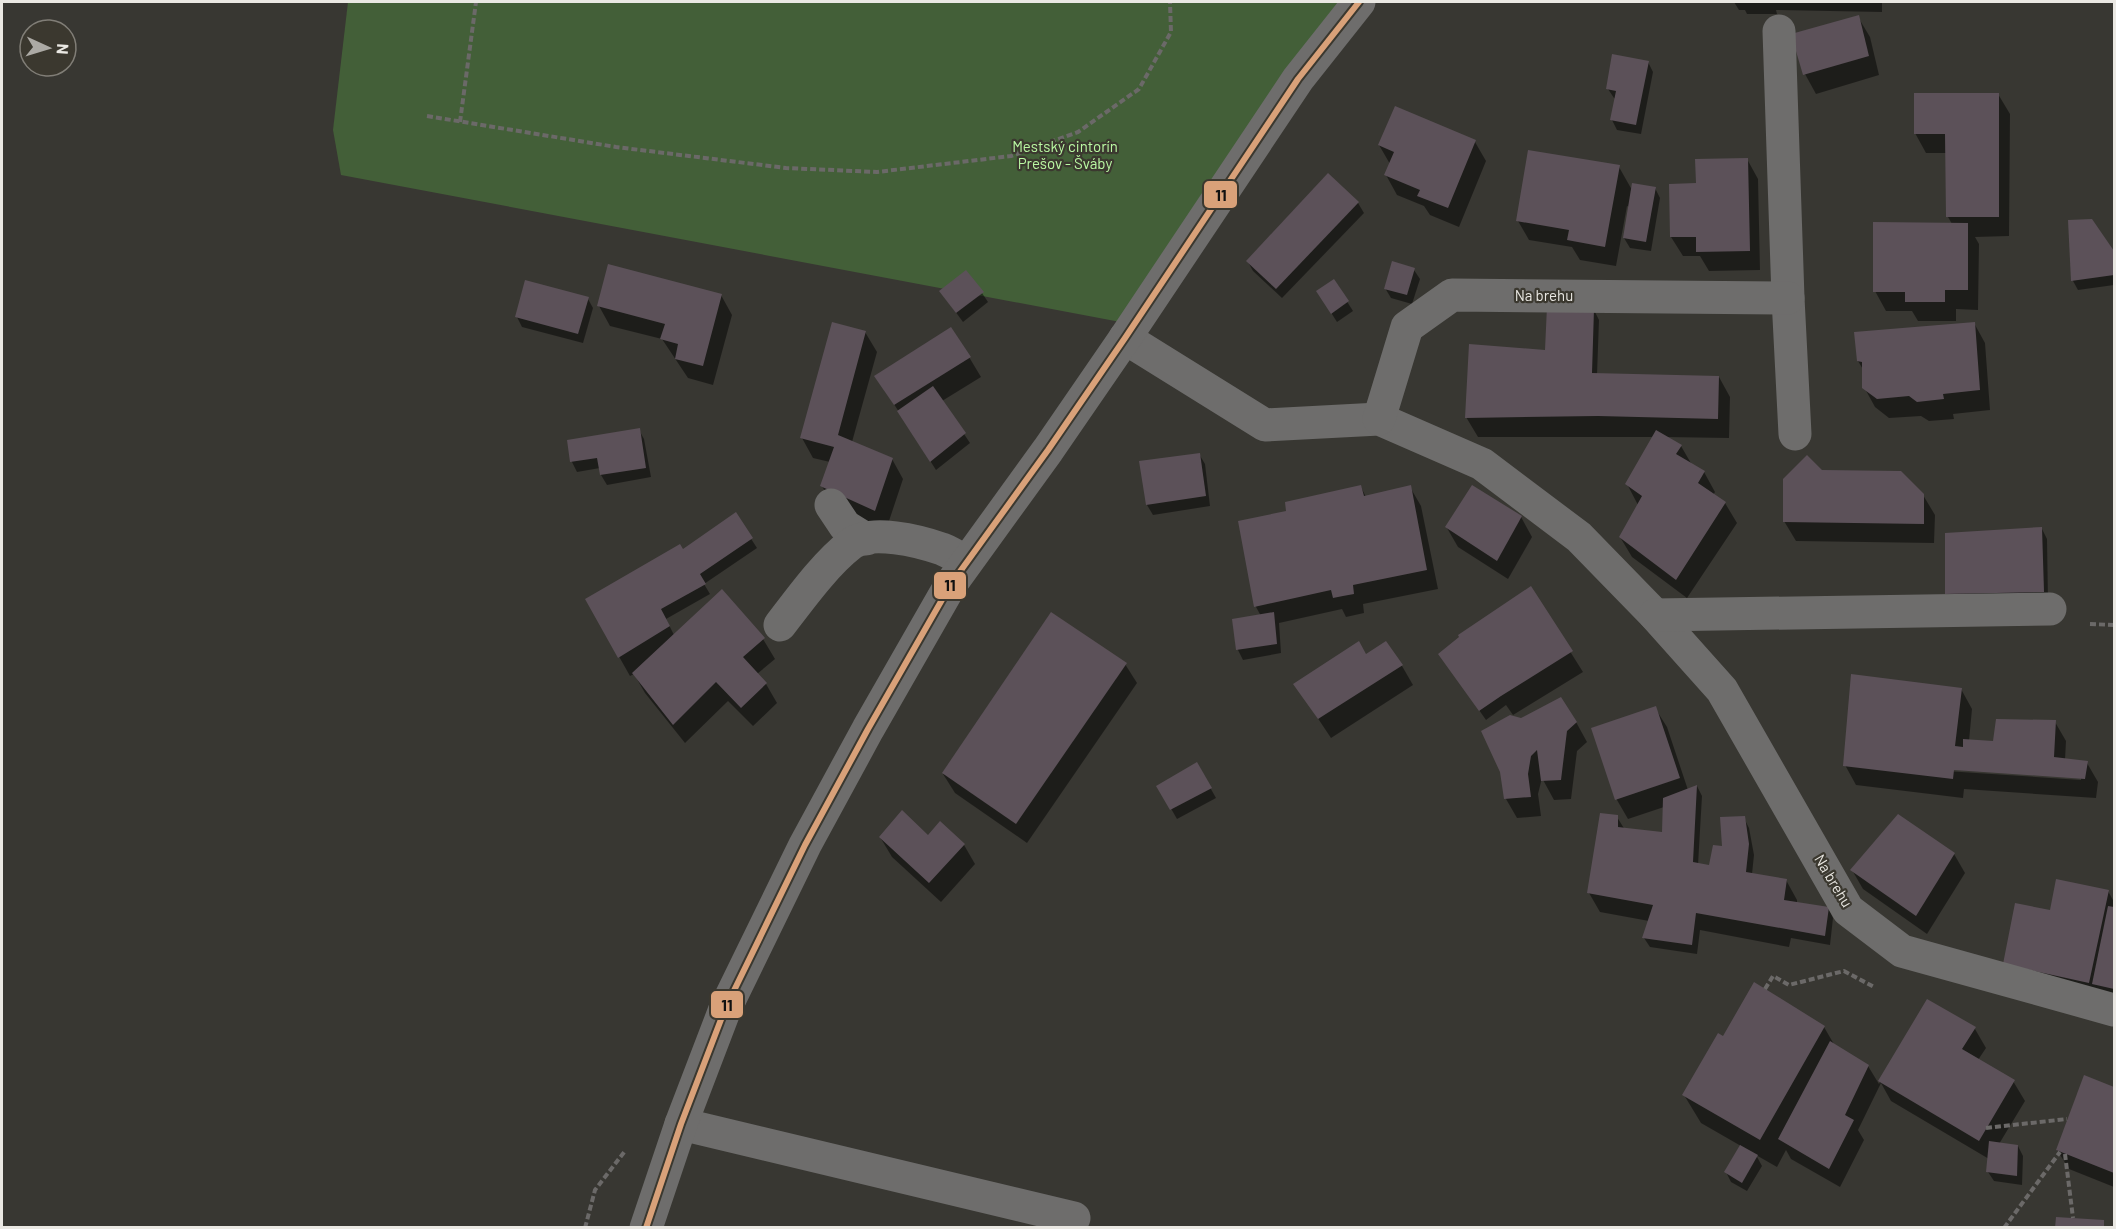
<svg xmlns="http://www.w3.org/2000/svg" width="2116" height="1229" viewBox="0 0 2116 1229" font-family="Barlow,sans-serif">
	<style>
		.green { fill: #435f38 }
		.shadow { fill: #0007; fill-rule: evenodd }
		.building { fill: #5c5159 }
		.lines { fill: none; stroke-linecap: round; stroke-linejoin: round }
		.path { stroke: #6b6968; stroke-width: 4; stroke-dasharray: 6 3; stroke-linecap: butt }
		.minor { stroke: #6e6d6c; stroke-width: 33 }
		.bus-1-casing { stroke: #3b382f; stroke-width: 10 }
		.bus-1 { stroke: #d9a179; stroke-width: 6 }
		.labels { text-anchor: middle; stroke-width: 4.5; stroke-linejoin: round; paint-order: stroke }
		.park-label { font-size: 15px; fill: #baf9a3; stroke: #3b382f }
		.street-label { font-size: 15px; fill: #eae8e3; stroke: #3b382f }
		.line-badge { stroke: #3b382f; stroke-width: 2 }
		.pale-badge-label { font-size: 16px; text-anchor: middle; font-weight: bold; fill: #111 }
	</style>
	<rect width="100%" height="100%" fill="#383732"/>
	<!-- green -->
	<polygon class="green" points="348,2 1373,2 1131,324 341,175 333,130"/>
	<!-- shadow -->
	<g class="shadow">
		<polygon points="1734,2 1882,2 1882,12 1776,10 1777,14 1747,14 1745,10 1739,10"/>
		<polygon points="1858,17 1870,37 1879,75 1816,94 1805,74"/>
		<polygon points="1648,62 1653,72 1641,134 1617,130 1612,120 1616,99 1614,98 1608,89"/>
		<polygon points="1998,94 2010,114 2009,236 1975,237 1979,244 1978,310 1956,309 1956,321 1918,321 1912,311 1886,311 1875,291 1952,224 1948,217 1947,153 1926,153 1915,133"/>
		<polygon points="1475,142 1486,161 1459,227 1430,215 1424,206 1397,195 1386,175 1390,164 1379,145"/>
		<polygon points="1747,159 1758,179 1760,270 1709,271 1700,256 1683,256 1671,237 1698,185"/>
		<polygon points="1619,167 1632,190 1655,188 1660,198 1651,251 1630,248 1624,238 1629,207 1627,206 1616,266 1580,260 1572,247 1529,240 1518,221"/>
		<polygon points="1328,175 1358,203 1364,213 1282,298 1253,271 1248,262"/>
		<polygon points="2092,221 2114,254 2114,285 2078,290 2073,281"/>
		<polygon points="1414,270 1420,279 1412,304 1391,298 1385,288"/>
		<polygon points="1334,281 1353,311 1337,322 1323,300"/>
		<polygon points="941,292 982,293 988,302 963,322"/>
		<polygon points="721,295 732,315 713,385 688,378 662,339 610,326 599,306"/>
		<polygon points="588,299 593,308 583,343 522,327 517,317"/>
		<polygon points="1594,310 1599,320 1597,375 1719,377 1730,397 1729,438 1664,437 1681,446 1692,465 1704,472 1715,492 1713,495 1725,503 1737,523 1687,598 1632,557 1620,537 1638,505 1627,484 1654,437 1478,437 1466,417 1549,354"/>
		<polygon points="1974,323 1985,343 1990,410 1953,414 1954,419 1929,421 1921,416 1889,418 1875,407 1864,387 1864,371 1858,361"/>
		<polygon points="865,332 877,352 852,442 892,459 903,479 886,530 833,506 822,486 830,462 813,458 802,438"/>
		<polygon points="969,357 981,377 942,401 970,443 936,470 876,376"/>
		<polygon points="639,430 644,439 651,477 607,485 601,475 600,468 577,472 572,462 569,441"/>
		<polygon points="1199,454 1205,464 1210,506 1153,515 1147,505 1141,462"/>
		<polygon points="1821,471 1923,495 1935,515 1934,543 1796,541 1784,521"/>
		<polygon points="1361,487 1366,497 1410,487 1421,506 1438,589 1363,604 1364,613 1346,617 1342,609 1279,623 1281,653 1243,660 1238,650 1233,621 1261,616 1256,607 1288,513"/>
		<polygon points="735,514 757,548 704,584 710,594 666,619 674,635 763,639 775,659 757,674 766,684 777,703 753,726 728,701 685,743 645,693 634,674 630,676 587,600 682,551"/>
		<polygon points="1521,517 1532,537 1508,579 1458,547 1447,528"/>
		<polygon points="2042,529 2047,539 2048,601 1952,604 1946,594"/>
		<polygon points="1530,588 1583,672 1513,715 1506,705 1486,720 1446,663"/>
		<polygon points="1366,656 1402,666 1413,685 1331,738 1295,684"/>
		<polygon points="1125,664 1137,683 1027,843 955,793 943,774"/>
		<path d="M1961,689L1972,709L1969,741L1994,743L2055,722L2066,741L2065,760L2087,763L2098,782L2096,798L1964,789L1963,798L1856,785L1845,765ZM1946,768L2081,778V780L1946,771Z"/>
		<polygon points="1655,708 1667,727 1688,790 1697,786 1702,796 1698,865 1712,867 1723,847 1744,818 1749,828 1754,855 1752,874 1786,880 1797,900 1797,903 1828,908 1833,918 1830,945 1791,938 1789,947 1700,930 1697,954 1650,947 1644,938 1649,921 1600,912 1589,893 1617,817 1625,830 1663,834 1664,807 1628,819 1617,800 1593,728"/>
		<polygon points="1521,720 1576,722 1587,742 1577,751 1571,799 1554,800 1542,778 1538,794 1541,816 1517,818 1506,799"/>
		<polygon points="1197,764 1216,798 1177,819 1158,786"/>
		<polygon points="880,837 928,837 964,845 975,864 941,902 892,857"/>
		<polygon points="1954,854 1965,873 1927,934 1863,889 1852,870"/>
		<polygon points="2108,891 2114,902 2114,1006 2016,984 2051,912"/>
		<polygon points="1928,1001 1975,1029 1986,1048 1978,1060 2013,1081 2025,1101 1999,1144 2018,1146 2023,1156 2022,1185 1994,1181 1988,1172 1989,1159 1891,1101 1881,1083 1858,1130 1864,1140 1840,1187 1791,1159 1786,1150 1777,1167 1756,1155 1762,1166 1747,1191 1731,1182 1726,1172 1741,1146 1701,1123 1684,1095 1724,1038 1824,1027 1835,1046 1868,1066 1879,1084"/>
		<polygon points="2084,1077 2114,1089 2114,1187 2069,1169 2057,1150"/>
	</g>
	<!-- building -->
	<g class="building">
		<polygon points="1859,15 1869,56 1803,75 1791,34"/>
		<polygon points="1612,54 1649,61 1636,125 1610,120 1616,91 1606,89"/>
		<polygon points="1914,93 1999,93 1999,217 1946,217 1945,134 1914,134"/>
		<polygon points="1395,106 1476,140 1448,208 1417,196 1420,190 1384,175 1394,152 1378,145"/>
		<polygon points="1528,150 1620,165 1605,247 1567,240 1569,230 1516,221"/>
		<polygon points="1748,158 1750,251 1696,252 1696,237 1670,237 1669,184 1696,183 1695,159"/>
		<polygon points="1328,173 1359,202 1276,289 1246,261"/>
		<polygon points="1632,183 1656,187 1646,242 1623,238"/>
		<polygon points="2092,219 2114,251 2114,275 2071,281 2068,220"/>
		<polygon points="1873,222 1968,223 1968,290 1945,290 1945,302 1905,302 1905,292 1873,292"/>
		<polygon points="1392,261 1415,268 1407,295 1384,289"/>
		<polygon points="608,264 722,294 703,366 675,359 678,344 660,339 665,324 597,306"/>
		<polygon points="966,270 984,292 956,313 939,291"/>
		<polygon points="1334,279 1349,301 1331,314 1316,291"/>
		<polygon points="525,280 589,297 578,334 515,317"/>
		<polygon points="1547,306 1594,309 1592,373 1719,376 1718,419 1598,416 1465,418 1469,344 1545,350"/>
		<polygon points="832,322 866,331 838,435 893,458 875,511 820,486 834,447 800,438"/>
		<polygon points="1975,322 1980,390 1943,394 1944,399 1917,402 1909,396 1877,399 1862,388 1862,362 1857,361 1854,332"/>
		<polygon points="951,327 971,357 894,405 874,376"/>
		<polygon points="933,386 966,433 930,462 897,411"/>
		<polygon points="640,428 646,468 600,475 597,458 570,462 567,440"/>
		<polygon points="1656,430 1682,445 1676,454 1705,471 1698,483 1726,502 1676,580 1619,537 1642,496 1625,484"/>
		<polygon points="1200,453 1206,496 1146,505 1139,461"/>
		<polygon points="1807,455 1822,470 1901,471 1924,494 1924,524 1783,522 1783,479"/>
		<polygon points="1361,485 1364,496 1411,485 1427,570 1353,585 1354,594 1343,596 1333,598 1331,590 1254,607 1238,521 1286,511 1285,502"/>
		<polygon points="1472,485 1522,516 1497,561 1445,527"/>
		<polygon points="736,512 753,538 700,574 706,584 661,609 670,626 618,658 585,599 680,544 683,549"/>
		<polygon points="2042,527 2044,592 1945,594 1945,533"/>
		<polygon points="1531,586 1573,651 1501,696 1479,711 1438,654 1459,637 1458,635"/>
		<polygon points="722,589 765,638 743,657 767,683 741,708 716,682 673,725 632,673"/>
		<polygon points="1051,612 1127,663 1016,824 942,773"/>
		<polygon points="1274,612 1277,644 1236,650 1232,619"/>
		<polygon points="1359,641 1366,654 1386,641 1403,665 1318,719 1293,684"/>
		<polygon points="1851,674 1962,688 1955,746 1963,747 1963,739 1993,741 1996,719 2056,720 2054,757 2088,761 2085,779 1954,770 1953,779 1843,766"/>
		<polygon points="1561,697 1577,722 1567,731 1561,780 1541,781 1537,750 1531,756 1528,774 1531,797 1504,799 1500,772 1481,731 1510,715 1521,718"/>
		<polygon points="1656,706 1680,778 1615,800 1591,728"/>
		<polygon points="1197,762 1212,788 1170,810 1156,786"/>
		<polygon points="1697,785 1693,862 1709,865 1713,845 1722,846 1720,817 1745,816 1749,844 1746,872 1787,879 1784,900 1829,907 1825,936 1696,913 1692,945 1642,938 1653,905 1587,893 1600,813 1618,815 1618,827 1662,832 1663,798"/>
		<polygon points="902,810 928,835 940,821 965,844 929,883 879,837"/>
		<polygon points="1898,814 1955,853 1916,916 1850,870"/>
		<polygon points="2056,879 2109,890 2089,983 2003,964 2015,903 2050,910"/>
		<polygon points="2108,906 2114,907 2114,989 2092,984"/>
		<polygon points="1754,982 1825,1026 1760,1140 1682,1095 1718,1033 1723,1036"/>
		<polygon points="1927,999 1976,1027 1962,1049 2015,1080 1979,1141 1878,1081"/>
		<polygon points="1830,1041 1869,1065 1845,1115 1854,1120 1829,1169 1778,1139"/>
		<polygon points="2084,1075 2114,1087 2114,1173 2056,1150"/>
		<polygon points="1989,1141 2018,1145 2017,1176 1986,1172"/>
		<polygon points="1740,1145 1758,1155 1742,1183 1724,1172"/>
		<polygon points="2056,1217 2104,1220 2104,1228 2055,1228"/>
	</g>
	<g class="lines">
		<!-- path -->
		<g class="path">
			<polyline points="427,116 616,147 786,168 877,172 1011,156 1078,132 1139,89 1171,32 1170,2"/>
			<polyline points="460,122 476,2"/>
			<polyline points="2090,624 2114,625"/>
			<polyline points="1765,989 1773,976 1789,985 1844,971 1874,987"/>
			<polyline points="1986,1128 2067,1119"/>
			<polyline points="2065,1154 2073,1218"/>
			<polyline points="585,1228 595,1190 625,1151"/>
			<polyline points="2004,1228 2060,1152"/>
		</g>
		<!-- minor -->
		<g class="minor">
			<polyline points="1779,31 1788,298 1795,434"/>
			<polyline points="1125,338 1265,425 1379,419 1482,464 1579,537 1655,615 1722,690 1848,910 1902,951 2114,1010"/>
			<polyline points="1379,419 1407,327 1452,295 1788,298"/>
			<polyline points="831,505 845,526 866,539"/>
			<polyline points="1655,615 2050,609"/>
			<path d="M780,625C800,599 825,564 851,544C871,529 919,541 942,549C950,552 958,557 966,562"/>
			<polyline points="681,1124 1074,1218"/>
			<polyline points="646,1228 681,1124 725,1009 805,845 868,729 951,584 1048,450 1125,338 1298,79 1359,2"/>
		</g>
		<defs>
			<polyline id="bus-1" points="646,1228 681,1124 725,1009 805,845 868,729 951,584 1048,450 1125,338 1298,79 1359,2"/>
		</defs>
		<!-- bus-1 casing -->
		<use href="#bus-1" class="bus-1-casing"/>
		<!-- bus-1 -->
		<use href="#bus-1" class="bus-1"/>
	</g>
	<g class="labels">
		<!-- park labels -->
		<g class="park-label">
			<text x="1065" y="152">Mestský cintorín<tspan x="1065" dy="17">Prešov - Šváby</tspan></text>
		</g>
		<!-- street labels -->
		<g class="street-label">
			<text x="1544" y="301">Na brehu</text>
			<text transform="translate(1833 881) rotate(59)" y="5">Na brehu</text>
		</g>
	</g>
	<g class="line-badge">
		<rect x="1203" y="180" width="35" height="29" rx="6" fill="#d9a179"/>
		<rect x="933" y="571" width="34" height="29" rx="6" fill="#d9a179"/>
		<rect x="710" y="990" width="34" height="29" rx="6" fill="#d9a179"/>
	</g>
	<g class="pale-badge-label">
		<text x="1221" y="201">11</text>
		<text x="950" y="591">11</text>
		<text x="727" y="1011">11</text>
	</g>
	<!-- border -->
	<rect width="2116" height="1229" fill="none" stroke="#eae8e3" stroke-width="6"/>
	<!-- north arrow -->
	<g transform="translate(48 48) rotate(94)"><circle r="28" fill="#3b382f" stroke="#817e77" stroke-width="1.5"/>
	<path d="M0-4.5L10 22L0 15L-10 22Z" fill="#acaaa5"/>
	<text y="-9" font-size="16" font-weight="bold" text-anchor="middle" fill="#eae8e3">N</text>
	</g>
</svg>
